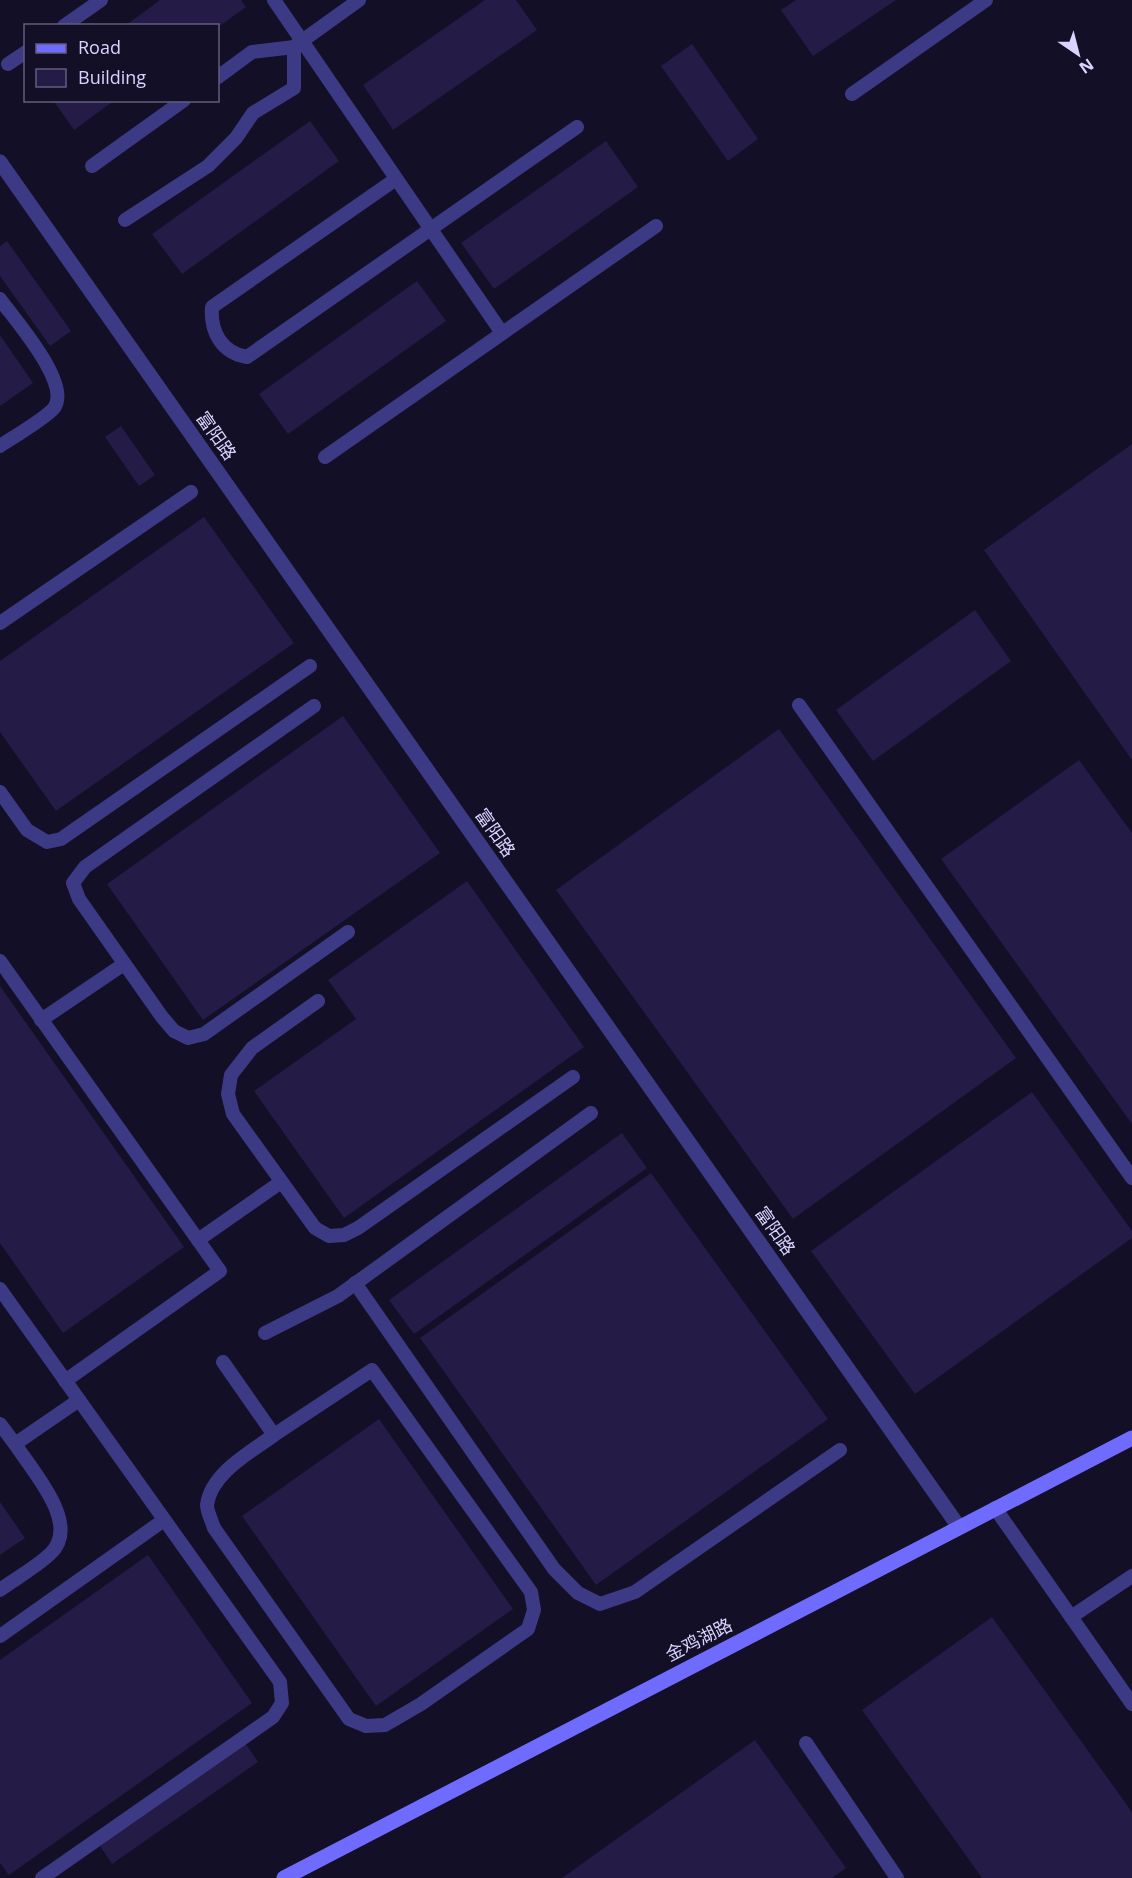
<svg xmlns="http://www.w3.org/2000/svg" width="1132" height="1878" viewBox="0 0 1132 1878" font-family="'Open Sans','Noto Sans SC',sans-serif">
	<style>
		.building { fill: #241b47 }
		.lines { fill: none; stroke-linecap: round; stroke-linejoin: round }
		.lane { stroke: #3d3a85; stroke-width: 14 }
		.street { stroke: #3d3a85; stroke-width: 15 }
		.secondary { stroke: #6f6bff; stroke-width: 15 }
		.labels { text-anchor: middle; stroke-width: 4.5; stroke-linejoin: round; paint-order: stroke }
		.street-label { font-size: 18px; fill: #d9d4ff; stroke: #130f26 }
	</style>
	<rect width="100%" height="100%" fill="#130f26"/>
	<!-- building -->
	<g class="building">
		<polygon points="160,0 241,0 246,7 218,27 125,26"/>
		<polygon points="485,0 516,0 537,30 393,130 363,85"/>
		<polygon points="796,0 896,0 813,56 781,10"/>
		<polygon points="692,44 758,139 728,161 661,66"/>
		<polygon points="53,100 115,100 74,130"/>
		<polygon points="310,121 339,161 182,274 152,234"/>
		<polygon points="606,141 638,187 494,289 461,243"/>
		<polygon points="7,241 71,331 50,346 0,276 0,246"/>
		<polygon points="417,281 446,321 288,434 259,394"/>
		<polygon points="0,335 33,383 0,406"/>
		<polygon points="121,426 155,475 139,486 105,437"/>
		<polygon points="1132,444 1132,760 984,550"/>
		<polygon points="204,517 294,643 56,811 0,732 0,661"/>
		<polygon points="975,610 1011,661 873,761 836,710"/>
		<polygon points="343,716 440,853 203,1020 107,884"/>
		<polygon points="779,729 1016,1058 793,1219 556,890"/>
		<polygon points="1079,760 1132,833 1132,1124 941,859"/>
		<polygon points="467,881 584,1047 344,1218 254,1091 356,1019 328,980"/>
		<polygon points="0,986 184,1247 63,1333 0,1243"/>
		<polygon points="1032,1092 1132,1231 1132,1238 915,1394 811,1251"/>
		<polygon points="622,1133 647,1168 414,1334 389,1300"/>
		<polygon points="651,1173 828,1419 596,1585 420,1338"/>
		<polygon points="379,1419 513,1609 376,1706 242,1516"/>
		<polygon points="0,1502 25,1538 0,1555"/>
		<polygon points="148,1555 252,1703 9,1875 0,1863 0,1660"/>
		<polygon points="992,1617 1132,1812 1132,1878 982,1878 862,1710"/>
		<polygon points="755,1740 846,1868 832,1878 562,1878"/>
		<polygon points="246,1744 258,1762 112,1864 100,1846"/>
	</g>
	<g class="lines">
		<!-- lane -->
		<g class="lane">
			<polyline points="274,0 502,333"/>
			<polyline points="64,26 101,0"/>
			<polyline points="295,46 359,0"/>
			<polyline points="8,64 26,52"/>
			<polyline points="852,94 986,0"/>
			<polyline points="92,166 184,100"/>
			<path d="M396,179L212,307C210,332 222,353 247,357L577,127"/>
			<polyline points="125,220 208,166 236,138 253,113 294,88 294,47 252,52 218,77"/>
			<path d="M0,299C15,320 72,384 54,408C46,418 12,438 0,446"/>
			<polyline points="325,457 656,226"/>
			<polyline points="0,623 191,492"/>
			<polyline points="799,705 1132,1178"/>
			<polyline points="314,706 85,867 73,883 79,899 162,1017 174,1031 188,1038 204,1034 348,932"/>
			<polyline points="0,792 27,830 47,842 61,839 310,666"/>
			<polyline points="0,961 220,1271 65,1381"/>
			<polyline points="318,1001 252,1048 231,1075 228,1094 233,1114 315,1228 329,1236 344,1235 358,1228 573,1077"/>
			<polyline points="41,1020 124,964"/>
			<polyline points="198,1240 281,1182"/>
			<polyline points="355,1283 554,1569 578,1593 600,1604 635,1592 840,1450"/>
			<polyline points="0,1289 280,1682 282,1703 273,1717 42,1878"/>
			<polyline points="265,1333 338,1296 591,1113"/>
			<path d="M223,1362L274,1435C251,1452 211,1473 207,1505C207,1512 212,1521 214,1528L349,1719L366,1726L385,1725L421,1704L528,1629L534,1610L531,1592L372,1370L274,1435"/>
			<polyline points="0,1424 15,1444"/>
			<polyline points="995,1508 1132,1704"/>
			<path d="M0,1590C16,1578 35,1568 50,1554C82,1525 33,1472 15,1444L79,1400"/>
			<polyline points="1071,1617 1132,1576"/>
			<polyline points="0,1636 164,1520"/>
			<polyline points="806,1743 897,1878"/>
		</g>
		<!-- street -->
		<polyline class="street" points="0,162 959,1527"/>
		<!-- secondary -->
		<polyline class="secondary" points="284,1878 1132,1438"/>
	</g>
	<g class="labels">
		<!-- street labels -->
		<g class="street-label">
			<text transform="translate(216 436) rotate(55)" y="6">富阳路</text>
			<text transform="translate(495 833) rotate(55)" y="6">富阳路</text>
			<text transform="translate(775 1231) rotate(55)" y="6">富阳路</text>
			<text transform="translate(699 1640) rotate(-27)" y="6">金鸡湖路</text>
		</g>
	</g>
	<!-- legend -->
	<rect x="24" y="24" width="195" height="78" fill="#130f26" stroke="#625e7d" stroke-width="1.5"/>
	<rect x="36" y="44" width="30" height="9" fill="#6f6bff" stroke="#625e7d" stroke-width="1.5"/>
	<text x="78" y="54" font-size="18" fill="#d9d4ff">Road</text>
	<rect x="36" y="69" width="30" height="18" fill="#241b47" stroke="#625e7d" stroke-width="1.5"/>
	<text x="78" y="84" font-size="18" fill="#d9d4ff">Building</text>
	<!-- north arrow -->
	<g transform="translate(1078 54) rotate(145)" stroke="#130f26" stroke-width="4.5" paint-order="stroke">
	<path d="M0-4.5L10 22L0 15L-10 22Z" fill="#d9d4ff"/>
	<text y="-9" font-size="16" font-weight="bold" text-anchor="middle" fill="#d9d4ff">N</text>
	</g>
</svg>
